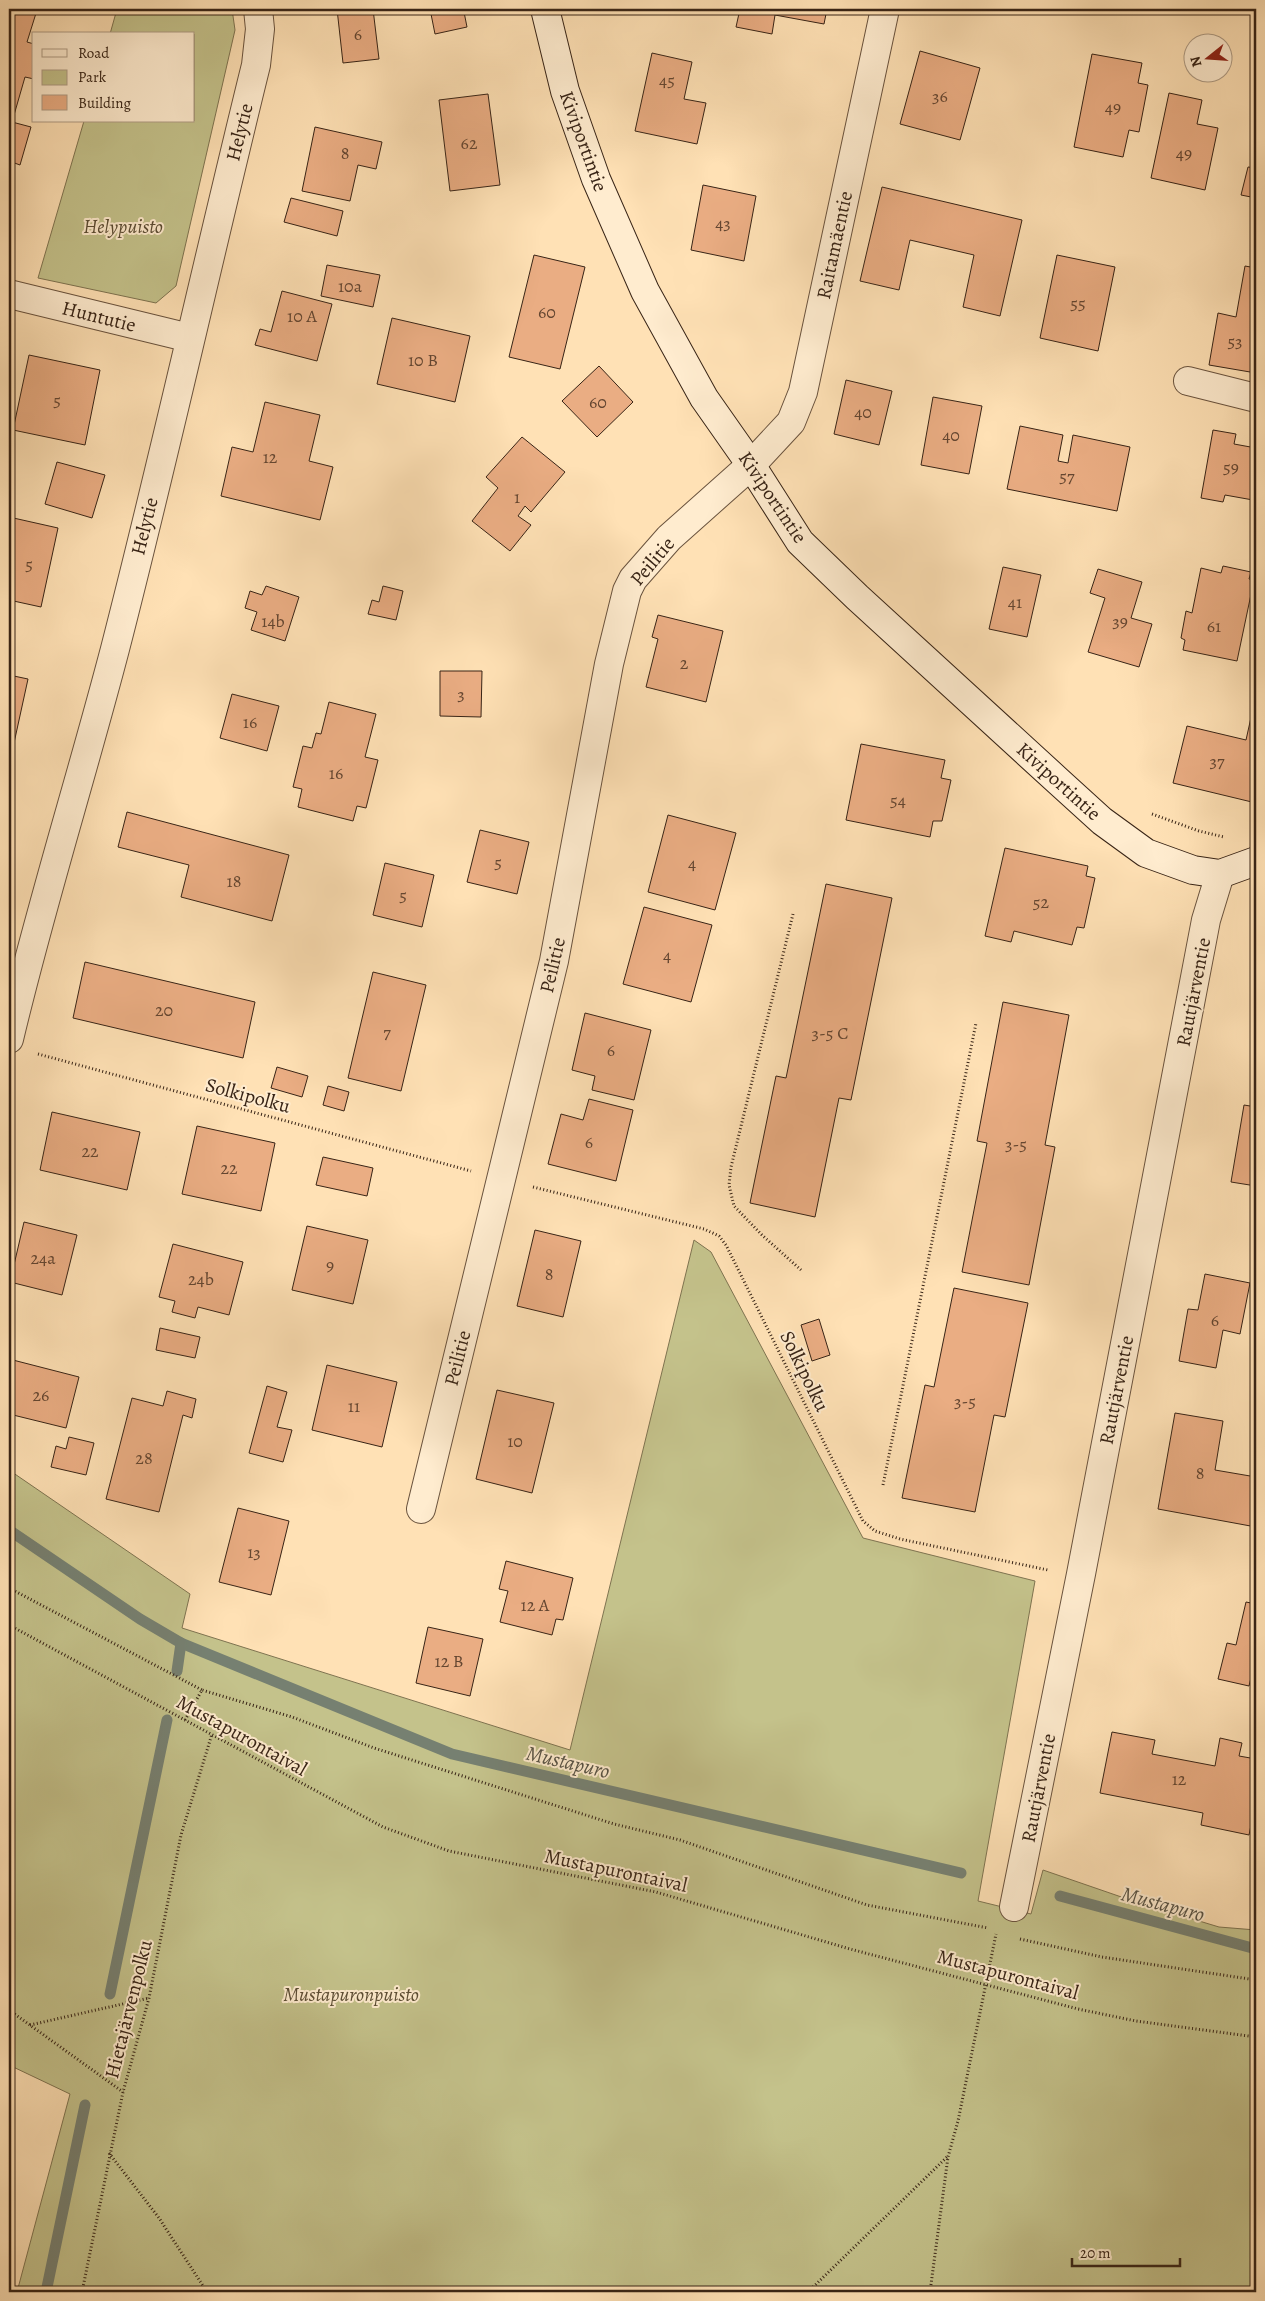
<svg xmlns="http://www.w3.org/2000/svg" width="1265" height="2301" viewBox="0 0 1265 2301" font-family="Alegreya,serif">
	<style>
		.green { fill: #c4c28b; stroke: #7e7350 }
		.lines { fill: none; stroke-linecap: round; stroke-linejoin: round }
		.stream { stroke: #768071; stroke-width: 11 }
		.building { fill: #eaad83; stroke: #382416 }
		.street-casing { stroke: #6a533e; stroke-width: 30 }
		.secondary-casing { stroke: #382416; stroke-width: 30 }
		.path { stroke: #382416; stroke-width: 3; stroke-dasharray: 1 2.5; stroke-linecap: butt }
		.street { stroke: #ffeccf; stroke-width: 28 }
		.secondary { stroke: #ffeccf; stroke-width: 28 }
		.labels { text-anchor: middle; stroke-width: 4; stroke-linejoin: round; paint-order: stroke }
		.number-label { font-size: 18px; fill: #644631 }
		.street-label { font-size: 20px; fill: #382416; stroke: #ffeccf }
		.park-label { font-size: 20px; font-style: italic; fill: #5b4c33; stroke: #ffeccf }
		.water-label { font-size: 21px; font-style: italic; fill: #575244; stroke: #ffeccf }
	</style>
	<rect width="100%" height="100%" fill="#ffe1b5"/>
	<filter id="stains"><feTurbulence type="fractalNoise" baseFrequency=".004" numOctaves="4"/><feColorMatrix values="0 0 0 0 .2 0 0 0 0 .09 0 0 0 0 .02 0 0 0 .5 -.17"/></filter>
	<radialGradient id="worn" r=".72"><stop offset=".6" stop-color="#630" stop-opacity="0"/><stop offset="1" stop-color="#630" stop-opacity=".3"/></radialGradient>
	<!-- green -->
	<g class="green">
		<polygon points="117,9 232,9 235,30 176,286 156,303 38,278 84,121 194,121 194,34 110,34"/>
		<polygon points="694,1240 711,1252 863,1538 1035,1581 978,1901 1031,1914 1043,1870 1133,1901 1219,1927 1256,1930 1256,2292 17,2292 70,2094 9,2065 9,1470 190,1594 182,1628 570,1750"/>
	</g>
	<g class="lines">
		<!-- stream -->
		<g class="stream">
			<polyline points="9,1530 140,1619 181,1643 452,1754 961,1873"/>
			<polyline points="177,1671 181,1643"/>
			<polyline points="1060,1896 1256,1949"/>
			<polyline points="110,1994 167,1720"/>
			<polyline points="46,2292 85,2105"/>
		</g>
	</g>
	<!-- building -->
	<g class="building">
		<polygon points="9,9 37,10 27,42 34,44 34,79 25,77 12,122 31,127 20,165 9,161"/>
		<polygon points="337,9 373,9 379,59 343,63"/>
		<polygon points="430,9 480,9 464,12 467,27 435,34"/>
		<polygon points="659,9 685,9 684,14"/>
		<polygon points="740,9 827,9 824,24 775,15 772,34 736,27"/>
		<polygon points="1116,9 1144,9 1143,14"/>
		<polygon points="920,51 980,68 960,140 900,124"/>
		<polygon points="652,53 692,62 684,99 706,103 697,144 635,131"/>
		<polygon points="1092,54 1142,63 1138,83 1148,85 1139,132 1129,130 1123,157 1074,147"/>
		<polygon points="1169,93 1202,100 1197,124 1218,128 1205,190 1151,178"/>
		<polygon points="488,94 500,185 450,191 439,100"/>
		<polygon points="315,127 382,142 376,169 358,165 350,201 302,191"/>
		<polygon points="1248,167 1256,168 1256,198 1241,195"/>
		<polygon points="703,185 756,196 744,261 691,250"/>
		<polygon points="882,187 1022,220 1000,316 963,307 974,255 910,240 899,290 860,281"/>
		<polygon points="291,198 343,211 337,236 284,222"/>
		<polygon points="534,255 585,267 560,369 509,357"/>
		<polygon points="1057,255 1115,267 1098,351 1040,338"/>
		<polygon points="327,265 380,275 373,307 321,296"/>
		<polygon points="1245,266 1256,268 1256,373 1209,365 1218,313 1236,317"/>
		<polygon points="282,291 332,304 317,361 255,345 260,329 271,332"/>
		<polygon points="392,318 470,336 455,402 377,384"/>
		<polygon points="29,355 100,370 85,445 13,430"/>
		<polygon points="599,366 633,402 597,437 562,401"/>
		<polygon points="846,380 892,391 879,445 834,434"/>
		<polygon points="933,397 982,406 969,474 921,465"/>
		<polygon points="265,402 320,415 309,461 333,467 320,520 221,496 232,447 253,452"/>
		<polygon points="1020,426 1063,435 1058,461 1068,463 1073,435 1130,447 1117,511 1007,489"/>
		<polygon points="1213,430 1236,434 1234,444 1256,448 1256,485 1253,500 1225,495 1223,502 1201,498"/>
		<polygon points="522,437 565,472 531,512 525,506 518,516 531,525 510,551 472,521 498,488 486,477"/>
		<polygon points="57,462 105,475 92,518 45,504"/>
		<polygon points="9,517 58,528 41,607 9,600"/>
		<polygon points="1223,566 1251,572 1249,579 1254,580 1237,661 1183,650 1185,640 1181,638 1186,611 1192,613 1201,568 1221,573"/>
		<polygon points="1003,567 1041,575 1027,637 989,629"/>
		<polygon points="1098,569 1142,582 1131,618 1152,624 1139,667 1088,652 1105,598 1090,593"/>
		<polygon points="266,586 299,597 285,641 251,630 257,612 245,608 250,591 262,595"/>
		<polygon points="383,586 403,591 396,620 368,614 372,600 379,602"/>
		<polygon points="658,615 723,631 706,702 646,687 658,639 652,637"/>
		<polygon points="440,671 482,671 481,717 440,716"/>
		<polygon points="9,675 28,679 14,743 9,742"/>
		<polygon points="232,694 279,706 267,751 220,738"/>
		<polygon points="1256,695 1256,803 1173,783 1187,726 1246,740"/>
		<polygon points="329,702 376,714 365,757 378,760 366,808 357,806 353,821 298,807 302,789 293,787 303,746 312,748 316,733 321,734"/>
		<polygon points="861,744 945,760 941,778 951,780 942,821 933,821 930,837 846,820"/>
		<polygon points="127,812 289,855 272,921 181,897 189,865 118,847"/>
		<polygon points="668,815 736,833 715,910 648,892"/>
		<polygon points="480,830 529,842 517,894 467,882"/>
		<polygon points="1005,848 1088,866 1086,876 1095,878 1084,928 1077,927 1072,945 1014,931 1011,942 985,936"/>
		<polygon points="385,863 434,875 422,927 373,915"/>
		<polygon points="826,884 892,898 851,1100 839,1098 815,1217 750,1203 776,1076 786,1078"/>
		<polygon points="644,907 712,925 691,1002 623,984"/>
		<polygon points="85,962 255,1002 243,1058 73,1018"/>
		<polygon points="373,972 426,985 401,1091 348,1078"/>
		<polygon points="1003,1002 1069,1015 1045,1145 1055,1147 1029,1285 962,1272 987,1143 977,1141"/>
		<polygon points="585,1013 651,1030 634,1100 592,1090 595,1076 572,1070"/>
		<polygon points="277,1067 308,1076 302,1097 271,1088"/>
		<polygon points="328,1086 349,1092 344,1111 323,1105"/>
		<polygon points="589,1099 633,1110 616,1181 548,1164 561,1114 583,1120"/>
		<polygon points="1244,1105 1256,1107 1256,1186 1231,1182"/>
		<polygon points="52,1112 140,1132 127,1190 40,1170"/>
		<polygon points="197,1126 275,1143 261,1211 182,1194"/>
		<polygon points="323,1157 373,1168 367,1196 316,1185"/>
		<polygon points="24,1222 77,1235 62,1295 10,1282"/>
		<polygon points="307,1226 368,1240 353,1304 292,1290"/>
		<polygon points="535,1230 581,1241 563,1317 517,1306"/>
		<polygon points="173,1244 243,1262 229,1315 198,1307 195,1318 172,1312 175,1301 159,1297"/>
		<polygon points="1205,1274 1250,1283 1240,1334 1223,1330 1216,1368 1179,1361 1188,1309 1198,1310"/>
		<polygon points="954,1288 1028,1303 1005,1417 994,1415 975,1512 902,1498 925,1385 934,1387"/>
		<polygon points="819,1319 830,1355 812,1361 801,1325"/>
		<polygon points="160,1328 200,1337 195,1358 156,1350"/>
		<polygon points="9,1359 79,1377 66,1428 9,1414"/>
		<polygon points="327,1365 397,1382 382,1447 312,1430"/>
		<polygon points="267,1386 287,1392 277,1427 292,1430 283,1462 249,1453"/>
		<polygon points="497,1390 554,1403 532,1493 476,1479"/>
		<polygon points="167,1391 196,1399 192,1418 183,1415 159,1512 106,1499 132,1398 163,1406"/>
		<polygon points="1175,1413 1223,1421 1215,1470 1256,1477 1256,1527 1158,1509"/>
		<polygon points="69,1437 94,1443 86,1475 51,1467 56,1446 66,1449"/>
		<polygon points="238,1508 289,1521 271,1595 219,1582"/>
		<polygon points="506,1561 573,1578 563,1620 556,1619 552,1635 500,1622 508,1591 499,1589"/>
		<polygon points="1246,1602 1256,1604 1256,1657 1249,1686 1218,1679 1227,1643 1236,1645"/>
		<polygon points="428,1627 483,1639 470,1696 416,1683"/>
		<polygon points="1112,1732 1155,1740 1152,1754 1215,1766 1220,1738 1242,1743 1239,1756 1256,1759 1256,1801 1249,1835 1201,1825 1203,1813 1100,1793"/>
	</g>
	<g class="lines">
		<defs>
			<g id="street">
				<polyline points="9,294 190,338"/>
				<polyline points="1188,381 1256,398"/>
				<path d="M9,1039C40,908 81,779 115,649C165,455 208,259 256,65L260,29L258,9"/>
				<polyline points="421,1509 554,961 609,664 627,591 633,579 669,538 751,465 791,422 803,392 885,9"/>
				<polyline points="1014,1907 1081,1574 1206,920 1220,874"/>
			</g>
			<polyline id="secondary" points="545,9 565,91 596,179 645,291 704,398 751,465 800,542 857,597 1058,781 1102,821 1146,853 1193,870 1220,874 1256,861"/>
		</defs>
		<!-- street casing -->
		<use href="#street" class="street-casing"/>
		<!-- secondary casing -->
		<use href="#secondary" class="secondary-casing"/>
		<!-- path -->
		<g class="path">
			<polyline points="1152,814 1199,831 1224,837"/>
			<polyline points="793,914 731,1167 729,1185 734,1206 762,1235 801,1270"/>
			<polyline points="38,1054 471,1171"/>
			<polyline points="533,1187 704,1229 719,1236 726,1245 863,1521 875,1531 900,1539 1048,1570"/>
			<polyline points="883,1485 976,1023"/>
			<polyline points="9,1588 202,1690"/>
			<polyline points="9,1625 383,1827 449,1851 656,1892 850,1949 1078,2009 1136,2021 1256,2037"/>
			<polyline points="185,1720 202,1690 292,1717 374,1748 614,1824 680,1840 867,1905 988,1928"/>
			<polyline points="1020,1939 1102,1957 1256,1980"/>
			<polyline points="9,2010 123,2092"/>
			<polyline points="30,2025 149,1998"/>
			<polyline points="109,2153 159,2218 207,2292"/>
			<polyline points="82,2292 123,2092 149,1998 181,1835 212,1734"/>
			<polyline points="808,2292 947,2157"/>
			<polyline points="930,2292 948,2157 958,2121 996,1934"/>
		</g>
		<!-- street -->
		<use href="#street" class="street"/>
		<!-- secondary -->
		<use href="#secondary" class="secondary"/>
	</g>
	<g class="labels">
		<!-- number labels -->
		<g class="number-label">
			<text x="358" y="40">6</text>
			<text x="667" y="86">45</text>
			<text x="940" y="102">36</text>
			<text x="1113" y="113">49</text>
			<text x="469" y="149">62</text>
			<text x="345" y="159">8</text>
			<text x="1184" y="159">49</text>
			<text x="723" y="229">43</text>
			<text x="350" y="292">10a</text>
			<text x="1078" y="309">55</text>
			<text x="547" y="318">60</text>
			<text x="302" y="322">10 A</text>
			<text x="1235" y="347">53</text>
			<text x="423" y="366">10 B</text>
			<text x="57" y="406">5</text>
			<text x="598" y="408">60</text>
			<text x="863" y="418">40</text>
			<text x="951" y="441">40</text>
			<text x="270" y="463">12</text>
			<text x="1231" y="473">59</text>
			<text x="1067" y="482">57</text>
			<text x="517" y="503">1</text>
			<text x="29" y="570">5</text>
			<text x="1015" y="608">41</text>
			<text x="273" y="627">14b</text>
			<text x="1120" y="627">39</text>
			<text x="1214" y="632">61</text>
			<text x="684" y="669">2</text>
			<text x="461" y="700">3</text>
			<text x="250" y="728">16</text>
			<text x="1217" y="767">37</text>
			<text x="336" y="779">16</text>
			<text x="898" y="806">54</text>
			<text x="498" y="868">5</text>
			<text x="692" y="869">4</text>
			<text x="234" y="887">18</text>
			<text x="403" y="901">5</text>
			<text x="1041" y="908">52</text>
			<text x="667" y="961">4</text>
			<text x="164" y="1016">20</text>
			<text x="387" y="1038">7</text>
			<text x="830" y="1039">3-5 C</text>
			<text x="611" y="1056">6</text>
			<text x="589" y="1148">6</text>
			<text x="1016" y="1150">3-5</text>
			<text x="90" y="1157">22</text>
			<text x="229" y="1174">22</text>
			<text x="43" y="1264">24a</text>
			<text x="330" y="1271">9</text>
			<text x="549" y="1280">8</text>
			<text x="201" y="1285">24b</text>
			<text x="1215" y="1326">6</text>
			<text x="41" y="1401">26</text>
			<text x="965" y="1407">3-5</text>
			<text x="354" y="1412">11</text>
			<text x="515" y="1447">10</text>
			<text x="144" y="1464">28</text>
			<text x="1200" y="1479">8</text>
			<text x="254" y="1558">13</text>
			<text x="535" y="1611">12 A</text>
			<text x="449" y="1667">12 B</text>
			<text x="1179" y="1785">12</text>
		</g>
		<!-- street labels -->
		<g class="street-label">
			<text transform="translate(239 132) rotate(-76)" y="7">Helytie</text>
			<text transform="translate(584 141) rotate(70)" y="7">Kiviportintie</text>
			<text transform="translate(834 245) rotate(-78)" y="7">Raitamäentie</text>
			<text transform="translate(99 316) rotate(14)" y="7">Huntutie</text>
			<text transform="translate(773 497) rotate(56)" y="7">Kiviportintie</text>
			<text transform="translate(144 526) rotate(-76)" y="7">Helytie</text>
			<text transform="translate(652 561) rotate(-50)" y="7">Peilitie</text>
			<text transform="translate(1059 781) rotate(42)" y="7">Kiviportintie</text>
			<text transform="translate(552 965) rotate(-77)" y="7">Peilitie</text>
			<text transform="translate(1193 992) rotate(-79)" y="7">Rautjärventie</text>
			<text transform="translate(248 1095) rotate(15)" y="7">Solkipolku</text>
			<text transform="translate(457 1358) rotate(-76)" y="7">Peilitie</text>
			<text transform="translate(805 1371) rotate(64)" y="7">Solkipolku</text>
			<text transform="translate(1116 1390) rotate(-79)" y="7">Rautjärventie</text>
			<text transform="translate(242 1735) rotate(29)" y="7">Mustapurontaival</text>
			<text transform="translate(1038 1788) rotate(-79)" y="7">Rautjärventie</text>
			<text transform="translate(616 1870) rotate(12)" y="7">Mustapurontaival</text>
			<text transform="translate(1008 1974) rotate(15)" y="7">Mustapurontaival</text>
			<text transform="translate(128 2009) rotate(-76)" y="7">Hietajärvenpolku</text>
		</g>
		<!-- park labels -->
		<g class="park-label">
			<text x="123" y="233">Helypuisto</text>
			<text x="351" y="2001">Mustapuronpuisto</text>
		</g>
		<!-- water labels -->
		<g class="water-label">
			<text transform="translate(568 1762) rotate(13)" y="7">Mustapuro</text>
			<text transform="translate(1163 1904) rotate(15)" y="7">Mustapuro</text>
		</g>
	</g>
	<!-- margin -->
	<rect width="1265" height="2301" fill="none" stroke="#ffe1b5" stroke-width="30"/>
	<rect x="10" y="10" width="1245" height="2281" fill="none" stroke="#382416" stroke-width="2.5"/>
	<rect x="15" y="15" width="1235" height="2271" fill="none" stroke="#382416"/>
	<!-- legend -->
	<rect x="32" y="32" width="162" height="90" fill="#ffeccf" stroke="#af9c85"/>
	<rect x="42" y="49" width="25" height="8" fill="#ffeccf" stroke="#af9c85"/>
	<text x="78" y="58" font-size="15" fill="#382416">Road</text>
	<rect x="42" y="70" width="25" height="15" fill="#c4c28b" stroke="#af9c85"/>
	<text x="78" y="82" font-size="15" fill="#382416">Park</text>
	<rect x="42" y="95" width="25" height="15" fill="#eaad83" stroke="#af9c85"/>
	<text x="78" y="108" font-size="15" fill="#382416">Building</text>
	<!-- north arrow -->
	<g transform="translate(1208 58) rotate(253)"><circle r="24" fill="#ffeccf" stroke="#af9c85"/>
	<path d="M0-4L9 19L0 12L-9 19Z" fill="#8f2418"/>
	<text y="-8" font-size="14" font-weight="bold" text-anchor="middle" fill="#382416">N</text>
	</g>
	<!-- scale -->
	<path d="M1072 2258v8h108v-8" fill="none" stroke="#382416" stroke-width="2.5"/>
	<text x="1080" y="2258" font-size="15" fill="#382416" stroke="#ffeccf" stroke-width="4" paint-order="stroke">20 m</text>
	<rect width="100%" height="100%" filter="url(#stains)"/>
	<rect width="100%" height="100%" fill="url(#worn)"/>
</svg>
